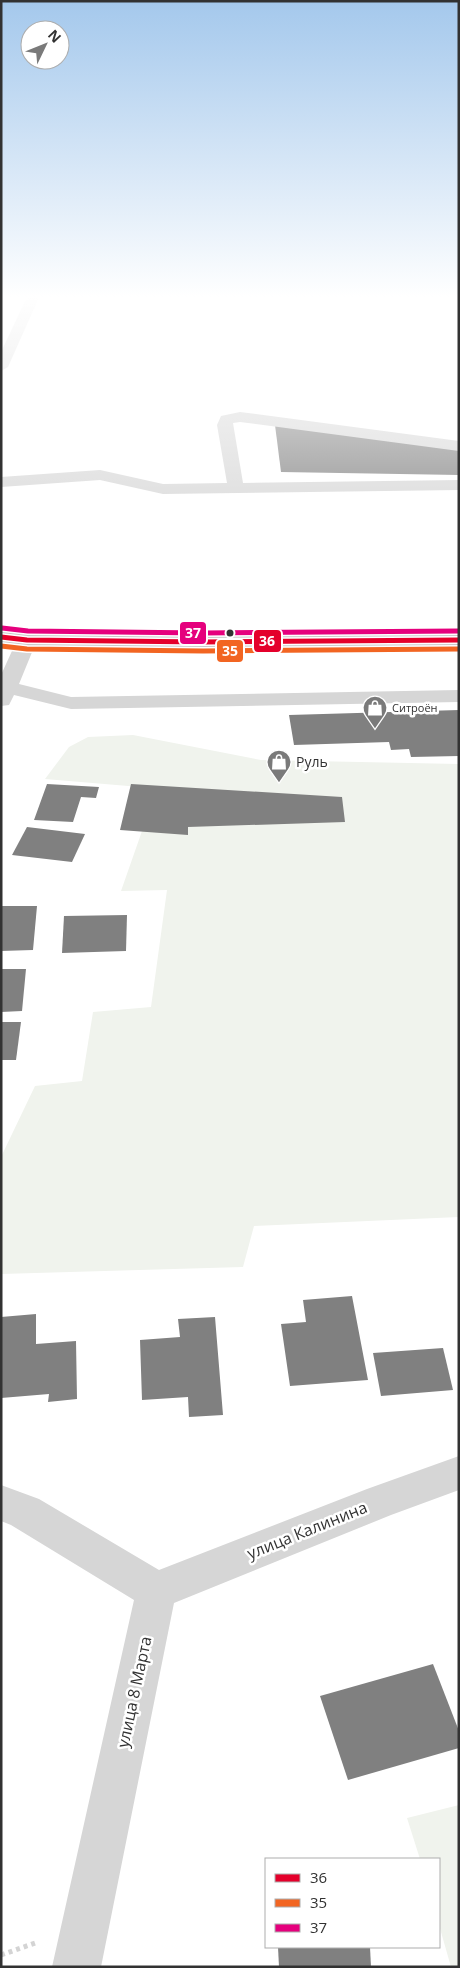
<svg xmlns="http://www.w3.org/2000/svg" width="460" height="1968" viewBox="0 0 460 1968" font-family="'Open Sans',sans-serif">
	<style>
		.green { fill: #f0f3ed }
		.building { fill: #808080 }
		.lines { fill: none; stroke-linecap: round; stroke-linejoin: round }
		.path { stroke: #d4d4d4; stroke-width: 5; stroke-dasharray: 4 4; stroke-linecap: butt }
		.minor { fill: #d6d6d6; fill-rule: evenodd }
		.major { fill: #c9c9c9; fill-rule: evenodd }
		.bus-1-casing { stroke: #fff; stroke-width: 8 }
		.bus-2-casing { stroke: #fff; stroke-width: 8 }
		.bus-3-casing { stroke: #fff; stroke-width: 8 }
		.bus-1 { stroke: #e4002b; stroke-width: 5 }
		.bus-2 { stroke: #f26522; stroke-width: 5 }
		.bus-3 { stroke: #e5007d; stroke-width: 5 }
		.bus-dot { fill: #323232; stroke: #fff; stroke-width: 2 }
		.labels { text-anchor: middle; stroke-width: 5; stroke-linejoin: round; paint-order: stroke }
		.far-poi-label { font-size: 11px; fill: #323232; stroke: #fff; text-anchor: start }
		.poi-label { font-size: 14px; fill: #323232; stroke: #fff; text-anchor: start }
		.near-street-label { font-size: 16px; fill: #323232; stroke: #fff }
		.line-badge { stroke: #fff; stroke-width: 2 }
		.badge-label { font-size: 14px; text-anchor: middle; font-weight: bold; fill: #fff }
	</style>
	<rect width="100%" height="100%" fill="#fff"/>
	<!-- green -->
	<g class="green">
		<polygon points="133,735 261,760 459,764 459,1217 254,1226 243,1267 1,1274 1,1157 35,1086 82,1081 93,1012 151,1007 167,890 121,891 142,831 152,788 45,779 69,747 88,737"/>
		<polygon points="459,1805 459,1967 451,1967 439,1925 439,1859 420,1859 407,1818"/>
	</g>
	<!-- building -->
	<g class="building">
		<polygon points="275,425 459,450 459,475 281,472"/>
		<polygon points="459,710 459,756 411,757 409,749 391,750 389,742 294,745 289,715"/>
		<polygon points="47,784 99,787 96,798 81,797 73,822 34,820"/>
		<polygon points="131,784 342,797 345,822 188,827 188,835 120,830"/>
		<polygon points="27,827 85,834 72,862 12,855"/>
		<polygon points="1,906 37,906 33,950 1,951"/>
		<polygon points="127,915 126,951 62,953 64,916"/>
		<polygon points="1,969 26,969 22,1011 1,1012"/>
		<polygon points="1,1022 21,1022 16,1060 1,1060"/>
		<polygon points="352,1296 368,1380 290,1386 281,1324 306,1322 303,1300"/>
		<polygon points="36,1314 36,1344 76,1341 77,1399 48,1402 49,1394 1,1398 1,1317"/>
		<polygon points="215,1317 223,1415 189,1417 188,1397 142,1400 140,1340 180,1337 178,1319"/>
		<polygon points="443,1348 453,1390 381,1396 373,1353"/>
		<polygon points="433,1664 459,1731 459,1748 348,1780 320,1696"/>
		<polygon points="278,1947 370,1947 371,1967 279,1967"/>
	</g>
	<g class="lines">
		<!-- path -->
		<polyline class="path" points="1,1955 38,1942"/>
		<!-- minor -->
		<g class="minor">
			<polygon points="28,295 40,295 8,367 1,371 1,352"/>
			<polygon points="240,412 459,441 459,451 240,422 233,423 243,483 459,480 459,490 163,494 100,480 1,487 1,477 100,470 163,484 227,483 217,425 221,416"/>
			<polygon points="27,634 34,636 37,640 19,684 71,697 459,690 459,702 71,709 14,695 9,705 1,706 1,675 17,640 20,636"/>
			<polygon points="459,1456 459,1490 391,1515 174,1603 101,1967 52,1967 134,1600 11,1525 1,1521 1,1485 39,1499 159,1570 367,1489"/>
		</g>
		<!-- major -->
		<polygon class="major" points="1,631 27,634 203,636 459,634 459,646 203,648 27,646 1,643"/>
		<defs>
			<polyline id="bus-1" points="1,637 27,640 203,642 459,640"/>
			<polyline id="bus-2" points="1,646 27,649 203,651 459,649"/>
			<polyline id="bus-3" points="2,628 28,631 203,633 459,631"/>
		</defs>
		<!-- bus-1 casing -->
		<use href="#bus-1" class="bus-1-casing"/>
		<!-- bus-2 casing -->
		<use href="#bus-2" class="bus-2-casing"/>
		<!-- bus-3 casing -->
		<use href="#bus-3" class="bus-3-casing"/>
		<!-- bus-1 -->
		<use href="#bus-1" class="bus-1"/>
		<!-- bus-2 -->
		<use href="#bus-2" class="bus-2"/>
		<!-- bus-3 -->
		<use href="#bus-3" class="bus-3"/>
	</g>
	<!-- sky -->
	<linearGradient id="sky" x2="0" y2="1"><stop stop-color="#a4c8ec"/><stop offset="0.52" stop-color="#fff"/><stop offset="1" stop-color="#fff" stop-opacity="0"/></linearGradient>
	<rect width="460" height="571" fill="url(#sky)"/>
	<!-- icons -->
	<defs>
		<symbol id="shop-pin" viewBox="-11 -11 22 30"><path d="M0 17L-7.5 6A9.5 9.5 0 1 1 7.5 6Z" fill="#7a7a7a" stroke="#fff"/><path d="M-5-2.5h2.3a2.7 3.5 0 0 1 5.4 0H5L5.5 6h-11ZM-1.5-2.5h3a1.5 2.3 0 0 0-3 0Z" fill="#fff"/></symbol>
	</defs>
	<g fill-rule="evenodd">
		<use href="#shop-pin" x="361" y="694" width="28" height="38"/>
		<use href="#shop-pin" x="265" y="748" width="28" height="38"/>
	</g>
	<!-- markers -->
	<circle class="bus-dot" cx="230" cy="633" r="4.5"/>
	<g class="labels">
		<!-- far-poi labels -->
		<g class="far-poi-label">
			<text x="392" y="712">Ситроён</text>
		</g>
		<!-- poi labels -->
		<g class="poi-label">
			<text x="296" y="767">Руль</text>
		</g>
		<!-- near-street labels -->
		<g class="near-street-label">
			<text transform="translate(307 1530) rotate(-22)" y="6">улица Калинина</text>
			<text transform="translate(134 1692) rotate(-78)" y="6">улица 8 Марта</text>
		</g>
	</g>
	<g class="line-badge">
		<rect x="179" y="621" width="28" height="24" rx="5" fill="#e5007d"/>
		<rect x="253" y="629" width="29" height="24" rx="5" fill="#e4002b"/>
		<rect x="216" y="639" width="28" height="24" rx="5" fill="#f26522"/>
	</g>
	<g class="badge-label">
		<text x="193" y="638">37</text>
		<text x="267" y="646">36</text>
		<text x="230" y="656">35</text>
	</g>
	<!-- border -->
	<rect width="460" height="1968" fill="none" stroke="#323232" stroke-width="5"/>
	<!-- legend -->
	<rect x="265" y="1858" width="175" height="90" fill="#ffffff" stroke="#adadad"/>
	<rect x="275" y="1874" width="25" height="8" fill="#e4002b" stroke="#adadad"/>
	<text x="310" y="1883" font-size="15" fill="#323232">36</text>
	<rect x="275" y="1899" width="25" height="8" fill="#f26522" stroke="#adadad"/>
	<text x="310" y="1908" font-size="15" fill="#323232">35</text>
	<rect x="275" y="1924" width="25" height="8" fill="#e5007d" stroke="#adadad"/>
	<text x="310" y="1933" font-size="15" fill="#323232">37</text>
	<!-- north arrow -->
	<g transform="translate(45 45) rotate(47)"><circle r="24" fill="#ffffff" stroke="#adadad"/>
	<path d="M0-4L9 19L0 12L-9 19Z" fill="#7a7a7a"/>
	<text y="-8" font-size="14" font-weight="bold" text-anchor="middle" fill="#323232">N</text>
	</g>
</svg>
